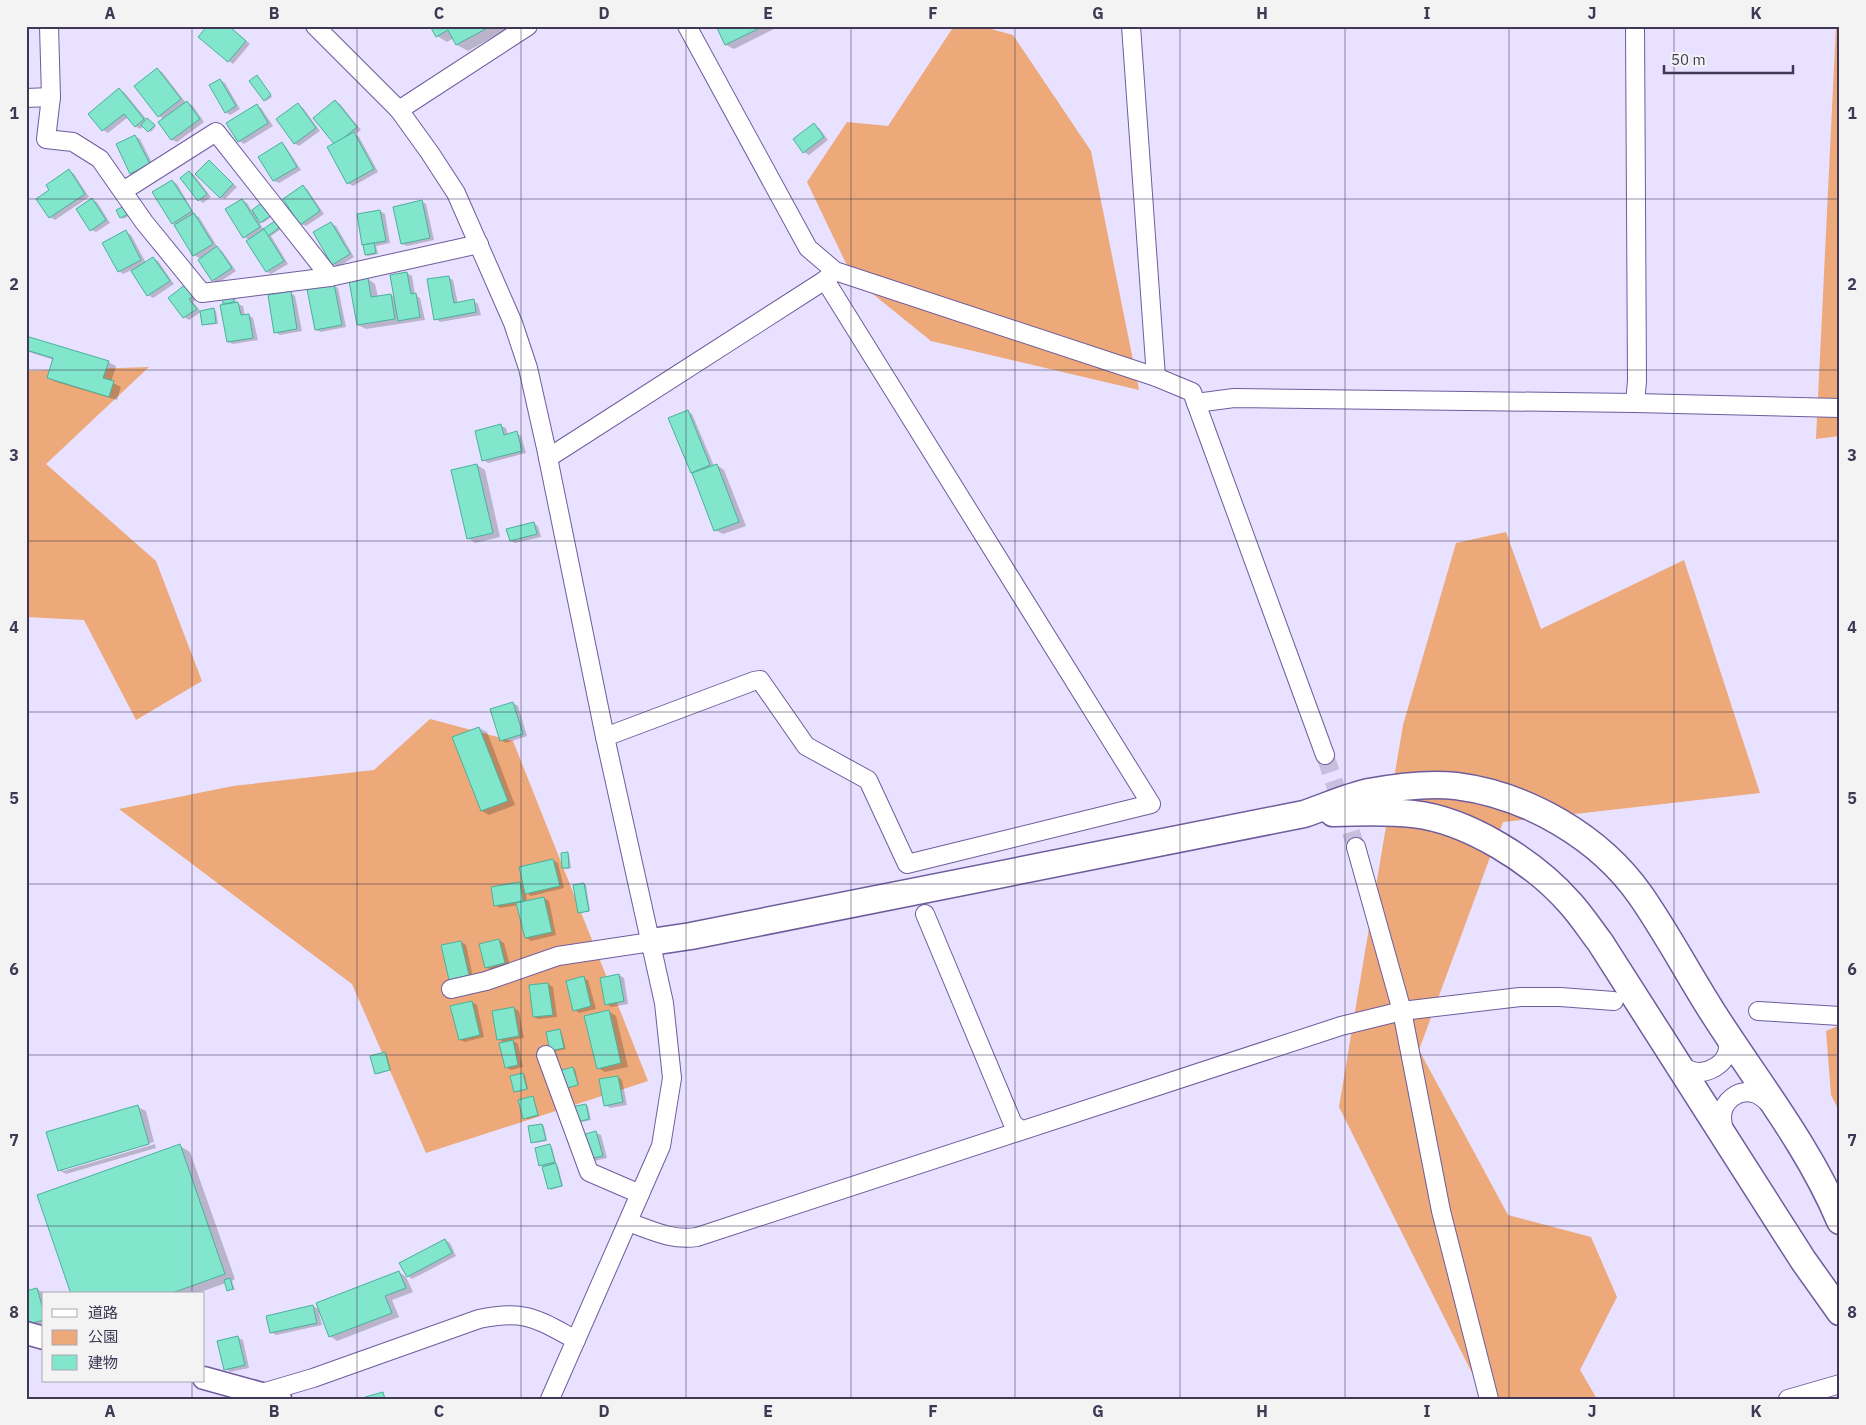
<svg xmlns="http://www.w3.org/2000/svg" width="1866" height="1425" viewBox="0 0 1866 1425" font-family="'IBM Plex Sans','Noto Sans JP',sans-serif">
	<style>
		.green { fill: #eda97a }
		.shadow { fill: #0003 }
		.building { fill: #82e6cd; stroke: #4ab19a }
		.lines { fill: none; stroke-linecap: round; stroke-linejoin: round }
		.minor-tunnel { stroke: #c6bfdd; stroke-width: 18; stroke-dasharray: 18 9; stroke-linecap: butt }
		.minor-casing { stroke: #6f5c9d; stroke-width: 20 }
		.major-casing { stroke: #6f5c9d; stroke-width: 25 }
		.highway-casing { stroke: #6f5c9d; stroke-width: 29 }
		.minor { stroke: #fff; stroke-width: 18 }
		.major { stroke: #fff; stroke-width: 22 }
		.highway { stroke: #fff; stroke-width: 26 }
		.grid { fill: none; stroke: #3f3754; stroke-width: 1; stroke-opacity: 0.55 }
		.neatline { fill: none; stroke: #3f3754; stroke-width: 2 }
		.grid-label { font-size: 16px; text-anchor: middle; font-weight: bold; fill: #3f3754 }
	</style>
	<rect width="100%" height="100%" fill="#e8e1ff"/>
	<!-- green -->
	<g class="green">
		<polygon points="954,26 980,26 1013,35 1091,151 1139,390 931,341 853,278 807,182 847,122 888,126"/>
		<polygon points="1836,26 1840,26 1840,436 1816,439"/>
		<polygon points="149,367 46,464 156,561 202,681 136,720 84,620 26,617 26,371"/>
		<polygon points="1506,532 1541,629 1684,560 1760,793 1503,822 1419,1050 1508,1215 1591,1237 1617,1297 1580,1370 1597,1399 1485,1399 1339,1107 1403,725 1456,543"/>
		<polygon points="430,719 513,741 648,1081 426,1153 352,984 119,809 233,786 374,770"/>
		<polygon points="1840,1025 1840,1113 1831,1095 1826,1031"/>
	</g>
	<!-- shadow -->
	<g class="shadow">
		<polygon points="209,26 229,26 250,44 233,64 229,61"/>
		<polygon points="431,26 512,26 468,51 457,45 454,38 447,42 437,36"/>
		<polygon points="717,26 780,26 734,49 726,45"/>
		<polygon points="157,69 162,72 186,103 192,105 204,122 177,142 172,140 160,123 164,119 159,116"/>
		<polygon points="257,77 272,97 266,101 265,100"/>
		<polygon points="220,80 225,83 240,109 230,115 226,112"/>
		<polygon points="119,90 124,92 147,120 156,126 151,132 144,126 140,129 135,126 128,117 108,133 103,130"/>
		<polygon points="335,101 340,104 361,130 355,134 359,137 378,172 353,186 348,183 336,144"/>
		<polygon points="298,105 303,108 320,131 299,146 294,143"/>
		<polygon points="257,106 261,108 273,126 244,144 239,141 228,123"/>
		<polygon points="814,125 819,128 828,140 809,155 804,152"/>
		<polygon points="135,136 140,139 154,167 136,176 131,173"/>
		<polygon points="282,144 286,147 301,170 279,183 274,181 260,158"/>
		<polygon points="209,161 237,187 225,199 220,197"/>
		<polygon points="69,171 74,174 89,197 55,220 50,217 51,190"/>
		<polygon points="190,172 194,175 211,197 203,203 199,200"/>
		<polygon points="172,181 177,184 195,215 199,217 218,248 222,251 236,271 218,283 213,280 201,259 194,255 177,225 173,223"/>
		<polygon points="303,187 307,189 324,214 306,226 301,224"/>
		<polygon points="92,200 97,202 110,223 96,232 91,230"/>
		<polygon points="242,200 247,203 252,211 264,202 274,215 263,223 257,219 264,230 277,223 281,229 271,236 288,264 271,274 266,271 249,240 244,237"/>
		<polygon points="421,201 426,204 434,240 407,246 402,244"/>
		<polygon points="118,211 136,212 123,219"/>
		<polygon points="380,211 385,214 390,243 376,246 378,254 368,256 366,255 363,244 358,215"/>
		<polygon points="331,223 336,226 354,257 338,267 333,264"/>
		<polygon points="126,232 131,235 146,263 153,258 158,261 174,284 153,298 148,295 136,268 123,274 119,271"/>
		<polygon points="407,273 412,276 415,295 420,298 425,320 366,329 358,325 368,279 375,284 378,297 391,295 395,298"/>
		<polygon points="448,277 453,280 458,304 474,301 478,304 481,315 440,322 436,319"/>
		<polygon points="333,285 338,288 346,327 321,332 316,330"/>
		<polygon points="291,293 295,296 302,331 280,335 275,332"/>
		<polygon points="204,295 193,302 201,312 189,320 184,317 170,298"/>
		<polygon points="235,297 236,303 243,306 245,316 248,315 253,318 258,340 233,344 228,342 228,305 224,303 224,298"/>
		<polygon points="214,310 216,311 218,324 203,325"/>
		<polygon points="26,337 108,362 116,366 111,382 121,387 117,400 56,382 49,377 54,360 26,351"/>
		<polygon points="688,412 692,414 714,466 717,465 724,470 746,526 723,534 715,530 692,472"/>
		<polygon points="501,426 506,428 508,435 516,433 521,436 526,453 488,463 484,460"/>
		<polygon points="477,465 485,470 500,537 475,543 468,538"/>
		<polygon points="533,523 538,526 541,537 515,543 511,541"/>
		<polygon points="513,703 518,706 527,736 506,743 501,740"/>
		<polygon points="479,728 487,732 515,805 489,815 482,811"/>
		<polygon points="567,854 569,855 571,868 566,869 564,868"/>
		<polygon points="553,860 558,863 564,888 531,896 526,893 527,902 544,898 549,901 556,935 531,941 526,938 518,905 500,908 495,905 519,883 525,886"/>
		<polygon points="584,884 586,885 590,911 581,913 579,912"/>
		<polygon points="499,940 504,943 510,965 491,970 486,967"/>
		<polygon points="461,942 466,945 473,977 455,982 450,979"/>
		<polygon points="619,975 624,978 628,1004 611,1007 607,1004"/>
		<polygon points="583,978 588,980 596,1009 579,1013 575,1010"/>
		<polygon points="548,984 553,987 557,1017 539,1019 534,1017"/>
		<polygon points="472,1002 477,1005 484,1037 465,1042 460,1040"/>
		<polygon points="514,1008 519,1011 524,1038 512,1040 518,1044 523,1067 511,1070 506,1067 505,1043 498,1039"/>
		<polygon points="608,1011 616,1016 628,1067 605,1072 598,1068"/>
		<polygon points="559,1030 561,1031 566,1049 553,1052 551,1051"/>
		<polygon points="385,1054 387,1055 391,1070 378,1074 376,1073"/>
		<polygon points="573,1068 575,1069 579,1085 566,1089"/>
		<polygon points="523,1074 525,1075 528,1089 517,1092 515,1091"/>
		<polygon points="618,1077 622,1080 627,1105 610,1108 605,1105"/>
		<polygon points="532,1098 534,1099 539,1116 527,1119 525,1118"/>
		<polygon points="586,1105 588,1106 591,1120 577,1123"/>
		<polygon points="138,1107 146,1111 154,1142 63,1168 63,1171 155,1144 156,1148 66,1174 59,1170"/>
		<polygon points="542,1125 544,1126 547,1141 534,1143 532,1142 529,1127"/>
		<polygon points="596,1133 601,1135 607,1158 594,1161 589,1159"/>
		<polygon points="180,1146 190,1152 235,1279 232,1281 235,1290 228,1290 226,1283 195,1294 73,1294"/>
		<polygon points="550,1146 552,1147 556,1163 554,1164 558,1166 563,1186 551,1190 549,1188 544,1166 540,1166"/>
		<polygon points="445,1240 450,1243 456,1256 412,1279 408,1276"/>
		<polygon points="399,1272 406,1277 413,1292 392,1300 399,1317 337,1341 330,1336 320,1312 319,1313 322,1325 276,1335 271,1332 313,1306 320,1310"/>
		<polygon points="26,1285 28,1291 37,1289 42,1292 44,1299 44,1323 34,1326 29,1323 26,1315"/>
		<polygon points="238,1338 243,1340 249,1368 230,1372 226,1369"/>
	</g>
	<!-- building -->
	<g class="building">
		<polygon points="207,26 229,26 246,41 228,62 198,37"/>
		<polygon points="430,26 491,26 456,45 448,30 436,37"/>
		<polygon points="716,26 764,26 725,45"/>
		<polygon points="157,68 181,99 158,117 134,86"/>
		<polygon points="257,75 271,95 264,101 249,81"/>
		<polygon points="220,79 236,106 225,113 209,85"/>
		<polygon points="119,88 144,119 135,127 124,114 102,131 88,114"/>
		<polygon points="335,100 357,127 335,145 313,118"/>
		<polygon points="187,101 200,119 171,140 158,122"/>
		<polygon points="298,103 316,128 294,144 276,119"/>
		<polygon points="257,104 268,123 238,142 226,123"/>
		<polygon points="147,118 155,125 148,132 141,125"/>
		<polygon points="814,123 824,137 803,153 793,139"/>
		<polygon points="354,132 374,169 347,184 327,147"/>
		<polygon points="135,135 150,164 130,174 116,144"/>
		<polygon points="282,142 297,167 273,181 258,157"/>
		<polygon points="209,160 233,184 220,198 195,174"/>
		<polygon points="69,169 85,194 49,218 36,199 49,190 46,185"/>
		<polygon points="189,171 207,194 198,201 180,178"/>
		<polygon points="172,180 192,211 172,224 152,192"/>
		<polygon points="303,185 320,211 300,225 283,199"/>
		<polygon points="92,198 106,220 90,231 76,209"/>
		<polygon points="242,199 260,227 243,238 225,209"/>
		<polygon points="422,200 430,238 401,244 393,207"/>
		<polygon points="264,201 273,214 260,223 252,210"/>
		<polygon points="131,203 135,211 120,218 116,210"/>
		<polygon points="380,210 386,241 362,245 357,214"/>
		<polygon points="194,213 213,244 193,256 174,225"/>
		<polygon points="275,221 280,227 268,236 263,229"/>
		<polygon points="331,222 350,254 332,265 313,232"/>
		<polygon points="264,229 284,261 266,272 246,241"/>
		<polygon points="126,230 141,260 118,272 102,243"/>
		<polygon points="374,243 376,253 365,255 363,245"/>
		<polygon points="217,246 232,268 212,281 198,260"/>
		<polygon points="153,257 170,281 147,296 131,271"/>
		<polygon points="407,272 411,294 416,293 420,317 398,321 390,275"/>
		<polygon points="449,276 454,303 474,299 476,312 434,320 427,279"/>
		<polygon points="368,278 371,297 391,294 395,319 357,325 349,281"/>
		<polygon points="191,280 199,292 189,299 197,309 183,318 168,298"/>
		<polygon points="334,284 342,325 315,330 307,289"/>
		<polygon points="291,291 297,329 274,333 268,295"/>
		<polygon points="233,295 234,302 223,304 222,297"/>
		<polygon points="238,302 241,315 249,314 253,338 227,342 220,305"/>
		<polygon points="214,308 216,323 202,325 200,311"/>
		<polygon points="26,336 109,361 103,378 114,381 109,397 47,378 53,358 26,350"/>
		<polygon points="688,410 710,465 691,473 668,418"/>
		<polygon points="501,424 504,435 517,431 522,451 482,461 475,431"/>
		<polygon points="477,464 493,533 467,539 451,470"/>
		<polygon points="717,464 739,522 714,531 692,473"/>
		<polygon points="534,522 537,534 510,541 506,529"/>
		<polygon points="513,702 523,734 500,741 490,709"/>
		<polygon points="479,727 508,801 481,811 452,737"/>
		<polygon points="568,852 569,868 562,868 561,853"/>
		<polygon points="553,859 560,886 525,894 519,867"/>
		<polygon points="520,882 523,901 494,906 491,887"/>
		<polygon points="584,883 589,911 578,913 573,885"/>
		<polygon points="544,897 552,932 525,938 516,903"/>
		<polygon points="499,939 505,963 485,968 479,944"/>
		<polygon points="461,941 469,975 449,980 441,945"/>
		<polygon points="619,974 624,1001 605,1005 600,978"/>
		<polygon points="584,976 591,1006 573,1011 566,981"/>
		<polygon points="548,983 553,1015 533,1017 529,985"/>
		<polygon points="472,1001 480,1035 459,1040 450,1006"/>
		<polygon points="514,1007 519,1036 497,1040 492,1011"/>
		<polygon points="609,1010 621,1063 597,1069 584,1016"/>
		<polygon points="560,1029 564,1048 550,1051 546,1032"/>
		<polygon points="513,1040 518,1065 505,1068 499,1043"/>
		<polygon points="385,1052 390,1070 375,1074 370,1056"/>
		<polygon points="573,1067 578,1085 563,1089 558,1071"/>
		<polygon points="523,1073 527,1089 514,1092 510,1076"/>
		<polygon points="618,1076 623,1102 604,1106 599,1079"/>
		<polygon points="533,1096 538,1115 523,1119 518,1100"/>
		<polygon points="586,1104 589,1119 574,1123 571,1107"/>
		<polygon points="138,1105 149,1144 58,1171 46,1132"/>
		<polygon points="542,1124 546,1140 531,1143 528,1126"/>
		<polygon points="596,1131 603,1156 588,1159 582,1135"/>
		<polygon points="180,1144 225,1274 169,1294 71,1294 37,1195"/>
		<polygon points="550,1144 555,1162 539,1166 535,1148"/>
		<polygon points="556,1163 562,1186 548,1189 542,1167"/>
		<polygon points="445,1239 452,1253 407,1277 399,1263"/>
		<polygon points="399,1271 406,1288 385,1296 392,1313 329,1337 316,1303"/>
		<polygon points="230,1278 233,1289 227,1291 224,1280"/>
		<polygon points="37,1288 44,1313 44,1320 28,1324 26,1291"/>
		<polygon points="313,1305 317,1323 270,1333 266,1316"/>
		<polygon points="238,1336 245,1365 224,1370 217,1341"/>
		<polygon points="383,1392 385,1399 365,1399 365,1397"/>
	</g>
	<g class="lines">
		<!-- minor-tunnel -->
		<polyline class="minor-tunnel" points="1325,755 1356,847"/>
		<defs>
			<g id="minor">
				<polyline points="49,26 51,97 46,139 73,142 100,159 144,222 202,293 330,277 479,244"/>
				<polyline points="315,26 399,110 430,153 456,193 513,323 528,368 546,448 605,737 664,1003 672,1078 661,1146 550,1399"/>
				<polyline points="687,26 808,248 835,271 1156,377 1192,392 1325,755"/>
				<polyline points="1131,26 1156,377"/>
				<polyline points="26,98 51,97"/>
				<polyline points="399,110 528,26"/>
				<polyline points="123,191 216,132 330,277"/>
				<polyline points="1196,403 1234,398 1635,403 1840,408"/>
				<polyline points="1635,403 1637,381 1635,26"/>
				<polyline points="548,458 825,280 833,273"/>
				<polyline points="605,737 754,681 760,680 806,746 868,780 907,864 1151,804 825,280"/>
				<polyline points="1356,847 1402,1011 1441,1211 1489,1399"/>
				<polyline points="925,914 1013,1124 1021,1130"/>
				<polyline points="451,989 486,981 558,956 651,942"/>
				<polyline points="1758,1011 1840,1016"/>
				<polyline points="546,1055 589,1172 640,1194"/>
				<path d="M1678,1065C1683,1067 1688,1070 1693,1071C1707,1075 1727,1064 1728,1048C1728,1043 1727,1037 1726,1033"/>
				<path d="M1724,1132C1723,1127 1722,1121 1722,1116C1723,1101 1738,1089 1753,1093C1759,1094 1765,1100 1770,1104"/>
				<path d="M628,1222C651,1230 672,1241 697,1237L1341,1026L1402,1011L1520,997H1560L1614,1001"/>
				<path d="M262,1393L313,1378L479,1319C525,1309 537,1319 576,1340"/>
				<polyline points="1788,1399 1840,1384"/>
			</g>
			<g id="major">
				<polyline points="26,1333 44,1338"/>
				<polyline points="204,1378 280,1399"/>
			</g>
			<g id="highway">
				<path d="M1333,813C1360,812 1387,811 1413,814C1468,820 1534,862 1570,903C1581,915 1590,929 1600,942L1803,1260L1840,1312"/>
				<path d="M651,942L691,936L1304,814C1325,807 1347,797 1369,792C1396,787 1430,783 1456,786C1527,795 1600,837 1641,896C1668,935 1690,977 1715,1016C1758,1083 1809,1147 1840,1221"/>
			</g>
		</defs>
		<!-- minor casing -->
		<use href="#minor" class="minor-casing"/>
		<!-- major casing -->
		<use href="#major" class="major-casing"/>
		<!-- highway casing -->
		<use href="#highway" class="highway-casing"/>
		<!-- minor -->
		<use href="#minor" class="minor"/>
		<!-- major -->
		<use href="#major" class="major"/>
		<!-- highway -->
		<use href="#highway" class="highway"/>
	</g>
	<!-- grid -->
	<path class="grid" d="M192,26V1294M357,26V1399M521,26V1399M686,26V1399M851,26V1399M1015,26V1399M1180,26V1399M1345,26V1399M1509,26V1399M1674,26V1399M26,199H1840M26,370H1840M26,541H1840M26,712H1840M26,884H1840M26,1055H1840M26,1226H1840M192,1381V1399"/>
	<!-- border -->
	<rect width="1866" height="1425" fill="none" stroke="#f3f3f3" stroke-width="55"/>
	<!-- legend -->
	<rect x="42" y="1292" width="162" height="90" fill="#f3f3f3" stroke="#aba8b3"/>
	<rect x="52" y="1309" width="25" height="8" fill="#ffffff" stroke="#aba8b3"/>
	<text x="88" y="1318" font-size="15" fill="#3f3754">道路</text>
	<rect x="52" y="1330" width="25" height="15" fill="#eda97a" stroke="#aba8b3"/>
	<text x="88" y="1342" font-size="15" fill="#3f3754">公園</text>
	<rect x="52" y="1355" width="25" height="15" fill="#82e6cd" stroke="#aba8b3"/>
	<text x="88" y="1368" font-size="15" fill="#3f3754">建物</text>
	<!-- scale -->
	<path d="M1664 65v8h129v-8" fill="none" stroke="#3f3754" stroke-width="2.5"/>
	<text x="1671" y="65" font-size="15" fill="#3f3754" stroke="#f3f3f3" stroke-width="4" paint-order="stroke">50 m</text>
	<rect x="28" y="28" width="1810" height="1370" class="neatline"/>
	<g class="grid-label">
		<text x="110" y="19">A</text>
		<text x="274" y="19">B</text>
		<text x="439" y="19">C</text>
		<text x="604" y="19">D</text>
		<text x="768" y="19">E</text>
		<text x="933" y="19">F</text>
		<text x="1098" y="19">G</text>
		<text x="1262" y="19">H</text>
		<text x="1427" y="19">I</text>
		<text x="1592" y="19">J</text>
		<text x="1756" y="19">K</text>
		<text x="14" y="119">1</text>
		<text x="1852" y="119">1</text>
		<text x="14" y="290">2</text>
		<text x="1852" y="290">2</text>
		<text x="14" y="461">3</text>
		<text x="1852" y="461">3</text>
		<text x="14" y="633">4</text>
		<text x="1852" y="633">4</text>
		<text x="14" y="804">5</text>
		<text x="1852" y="804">5</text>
		<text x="14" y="975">6</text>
		<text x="1852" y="975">6</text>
		<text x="14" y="1146">7</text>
		<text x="1852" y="1146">7</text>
		<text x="14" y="1318">8</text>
		<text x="1852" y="1318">8</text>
		<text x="110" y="1417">A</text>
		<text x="274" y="1417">B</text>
		<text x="439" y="1417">C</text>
		<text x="604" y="1417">D</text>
		<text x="768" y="1417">E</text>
		<text x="933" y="1417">F</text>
		<text x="1098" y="1417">G</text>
		<text x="1262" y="1417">H</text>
		<text x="1427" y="1417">I</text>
		<text x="1592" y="1417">J</text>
		<text x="1756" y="1417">K</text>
	</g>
</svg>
